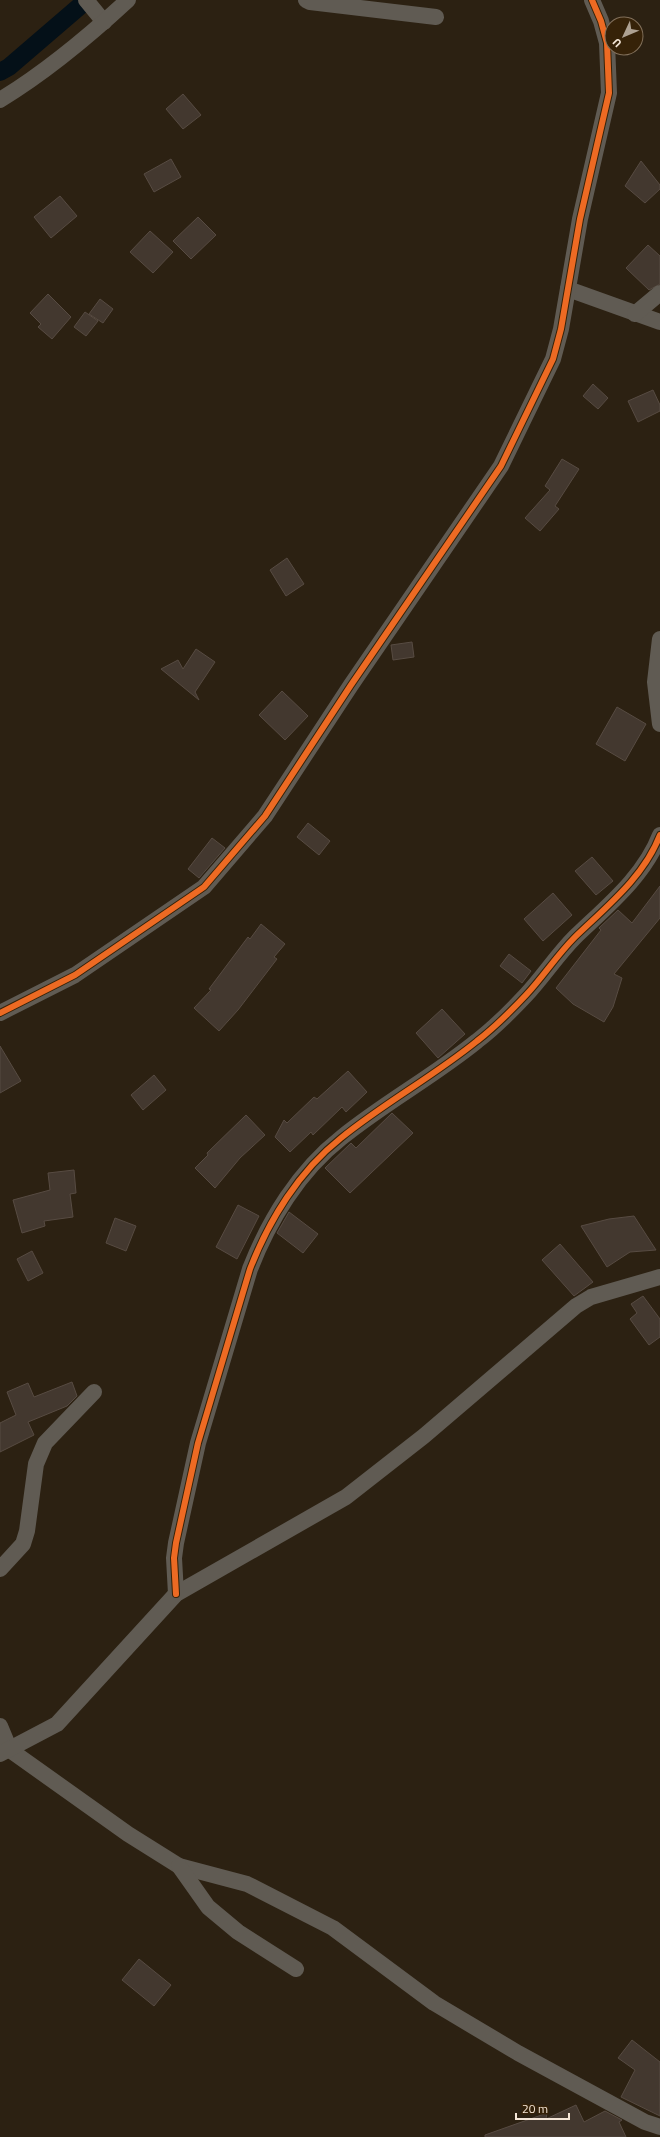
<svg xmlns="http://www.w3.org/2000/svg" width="660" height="2137" viewBox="0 0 660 2137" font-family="'Titillium Web',sans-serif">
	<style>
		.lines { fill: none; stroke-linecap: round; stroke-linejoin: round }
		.canal { stroke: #041018; stroke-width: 18 }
		.building { fill: #43382f; stroke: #574b42 }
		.street { stroke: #605b53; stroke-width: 16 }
		.cycleway-casing { stroke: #362208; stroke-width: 8 }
		.cycleway { stroke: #ed6a23; stroke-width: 6 }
	</style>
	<rect width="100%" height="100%" fill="#2c2112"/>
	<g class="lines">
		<!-- canal -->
		<polyline class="canal" points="0,72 9,67 87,0"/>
	</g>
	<!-- building -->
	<g class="building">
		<polygon points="183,94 201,115 183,129 166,109"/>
		<polygon points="171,159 181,177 154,192 144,174"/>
		<polygon points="641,161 660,185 660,189 645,203 625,186"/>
		<polygon points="60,196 77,216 51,238 34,217"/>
		<polygon points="198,217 216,235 191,259 173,241"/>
		<polygon points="150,231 173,252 153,273 130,252"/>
		<polygon points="648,245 660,256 660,284 649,290 626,268"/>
		<polygon points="48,294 71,317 52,339 38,327 41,324 30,313"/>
		<polygon points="100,299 113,309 103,323 89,314"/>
		<polygon points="85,312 98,321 86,336 74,327"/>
		<polygon points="593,384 608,398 598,409 583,396"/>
		<polygon points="653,390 660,405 660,411 638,422 628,401"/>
		<polygon points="562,459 579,469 555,506 559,509 540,531 525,518 550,490 545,486"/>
		<polygon points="287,558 304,584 286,596 270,570"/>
		<polygon points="412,642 414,657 393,660 391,645"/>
		<polygon points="196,649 215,662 195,692 199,700 161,669 178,660 183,669"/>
		<polygon points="282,691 308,716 285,740 259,715"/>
		<polygon points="617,707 646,724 625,761 596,744"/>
		<polygon points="308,823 330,841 319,855 297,837"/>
		<polygon points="212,838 225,848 199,878 188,869"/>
		<polygon points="592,857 613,881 596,895 575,871"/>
		<polygon points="660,886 660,918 614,974 622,978 613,1007 604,1022 573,1004 556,988 601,930 599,928 618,910 632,923"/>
		<polygon points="553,893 572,915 543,941 524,919"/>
		<polygon points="261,924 285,944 274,957 277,959 238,1010 219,1031 194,1008 211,990 209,989 248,937 250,939"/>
		<polygon points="509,954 531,971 522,983 500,966"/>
		<polygon points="442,1009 465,1034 438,1058 416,1033"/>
		<polygon points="0,1046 21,1081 0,1093"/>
		<polygon points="348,1071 367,1092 346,1112 342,1107 313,1135 311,1132 290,1152 275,1137 284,1120 287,1123 314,1097 317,1099"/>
		<polygon points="154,1075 166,1090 143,1110 131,1095"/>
		<polygon points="392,1113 413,1133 350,1193 325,1168 351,1143 356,1148"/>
		<polygon points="246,1115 265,1135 240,1158 215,1188 195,1168 208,1155 207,1153"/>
		<polygon points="74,1170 76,1193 70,1194 73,1217 44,1221 45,1226 22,1233 13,1200 50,1190 48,1173"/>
		<polygon points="238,1205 259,1216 237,1259 216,1247"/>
		<polygon points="289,1212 318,1234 303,1253 277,1233"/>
		<polygon points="634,1216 656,1250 630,1252 607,1267 581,1226 609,1219"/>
		<polygon points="115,1218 136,1226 126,1251 106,1243"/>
		<polygon points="560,1244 593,1282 574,1296 542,1260"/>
		<polygon points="32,1251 43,1273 28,1281 17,1259"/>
		<polygon points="643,1296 660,1319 660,1337 649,1345 630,1319 637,1313 631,1304"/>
		<polygon points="72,1382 77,1396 67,1406 28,1422 34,1435 0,1452 0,1423 16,1415 7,1392 28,1383 34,1397"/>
		<polygon points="139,1959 171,1985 154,2006 122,1980"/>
		<polygon points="632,2040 660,2062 660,2116 621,2097 635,2070 618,2058"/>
		<polygon points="576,2105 584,2122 605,2111 622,2120 619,2122 626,2137 485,2137 485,2135 547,2113 546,2119"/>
	</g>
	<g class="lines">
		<!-- street -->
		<g class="street">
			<polyline points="86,0 104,22"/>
			<polyline points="306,0 310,2 436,17"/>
			<path d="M0,100C46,72 88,37 128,0"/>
			<polyline points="568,289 660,322"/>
			<polyline points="635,314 660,293"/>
			<polyline points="660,639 655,682 660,724"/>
			<polyline points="0,1013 75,975 204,887 265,816 351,685 501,466 553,359 561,329 580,219 609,93 607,43 601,21 592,0"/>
			<polyline points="0,1569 23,1544 27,1531 36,1464 45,1443 94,1392"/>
			<path d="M176,1594L174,1558L176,1543L198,1443L250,1269C269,1220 299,1171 341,1138C384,1103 434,1076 477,1041C494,1028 511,1011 526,995C543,977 557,955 575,937C606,907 644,877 660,835"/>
			<polyline points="0,1726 10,1750 128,1834 179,1866 247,1884 333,1928 434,2003 518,2053 645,2122 660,2127"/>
			<polyline points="0,1754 57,1724 176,1594 346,1497 424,1436 576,1306 591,1297 660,1277"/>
			<polyline points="179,1866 208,1907 238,1932 296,1969"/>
		</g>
		<defs>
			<g id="cycleway">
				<polyline points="0,1013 75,975 204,887 265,816 351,685 501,466 553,359 561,329 580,219 609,93 607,43 601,21 592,0"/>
				<path d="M176,1594L174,1558L176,1543L198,1443L250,1269C269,1220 299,1171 341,1138C384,1103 434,1076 477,1041C494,1028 511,1011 526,995C543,977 557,955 575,937C606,907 644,877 660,835"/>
			</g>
		</defs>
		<!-- cycleway casing -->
		<use href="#cycleway" class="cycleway-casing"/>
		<!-- cycleway -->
		<use href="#cycleway" class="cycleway"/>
	</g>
	<!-- north arrow -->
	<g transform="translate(624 36) rotate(226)"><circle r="19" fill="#362208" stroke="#82705b"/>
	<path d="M0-3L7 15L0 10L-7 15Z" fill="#aea192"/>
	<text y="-6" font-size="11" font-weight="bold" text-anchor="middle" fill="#f4e6d7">U</text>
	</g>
	<!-- scale -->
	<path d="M516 2113v6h53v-6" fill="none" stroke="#f4e6d7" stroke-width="2"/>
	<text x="522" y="2113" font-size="12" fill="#f4e6d7" stroke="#362208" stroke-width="3" paint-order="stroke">20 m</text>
</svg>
